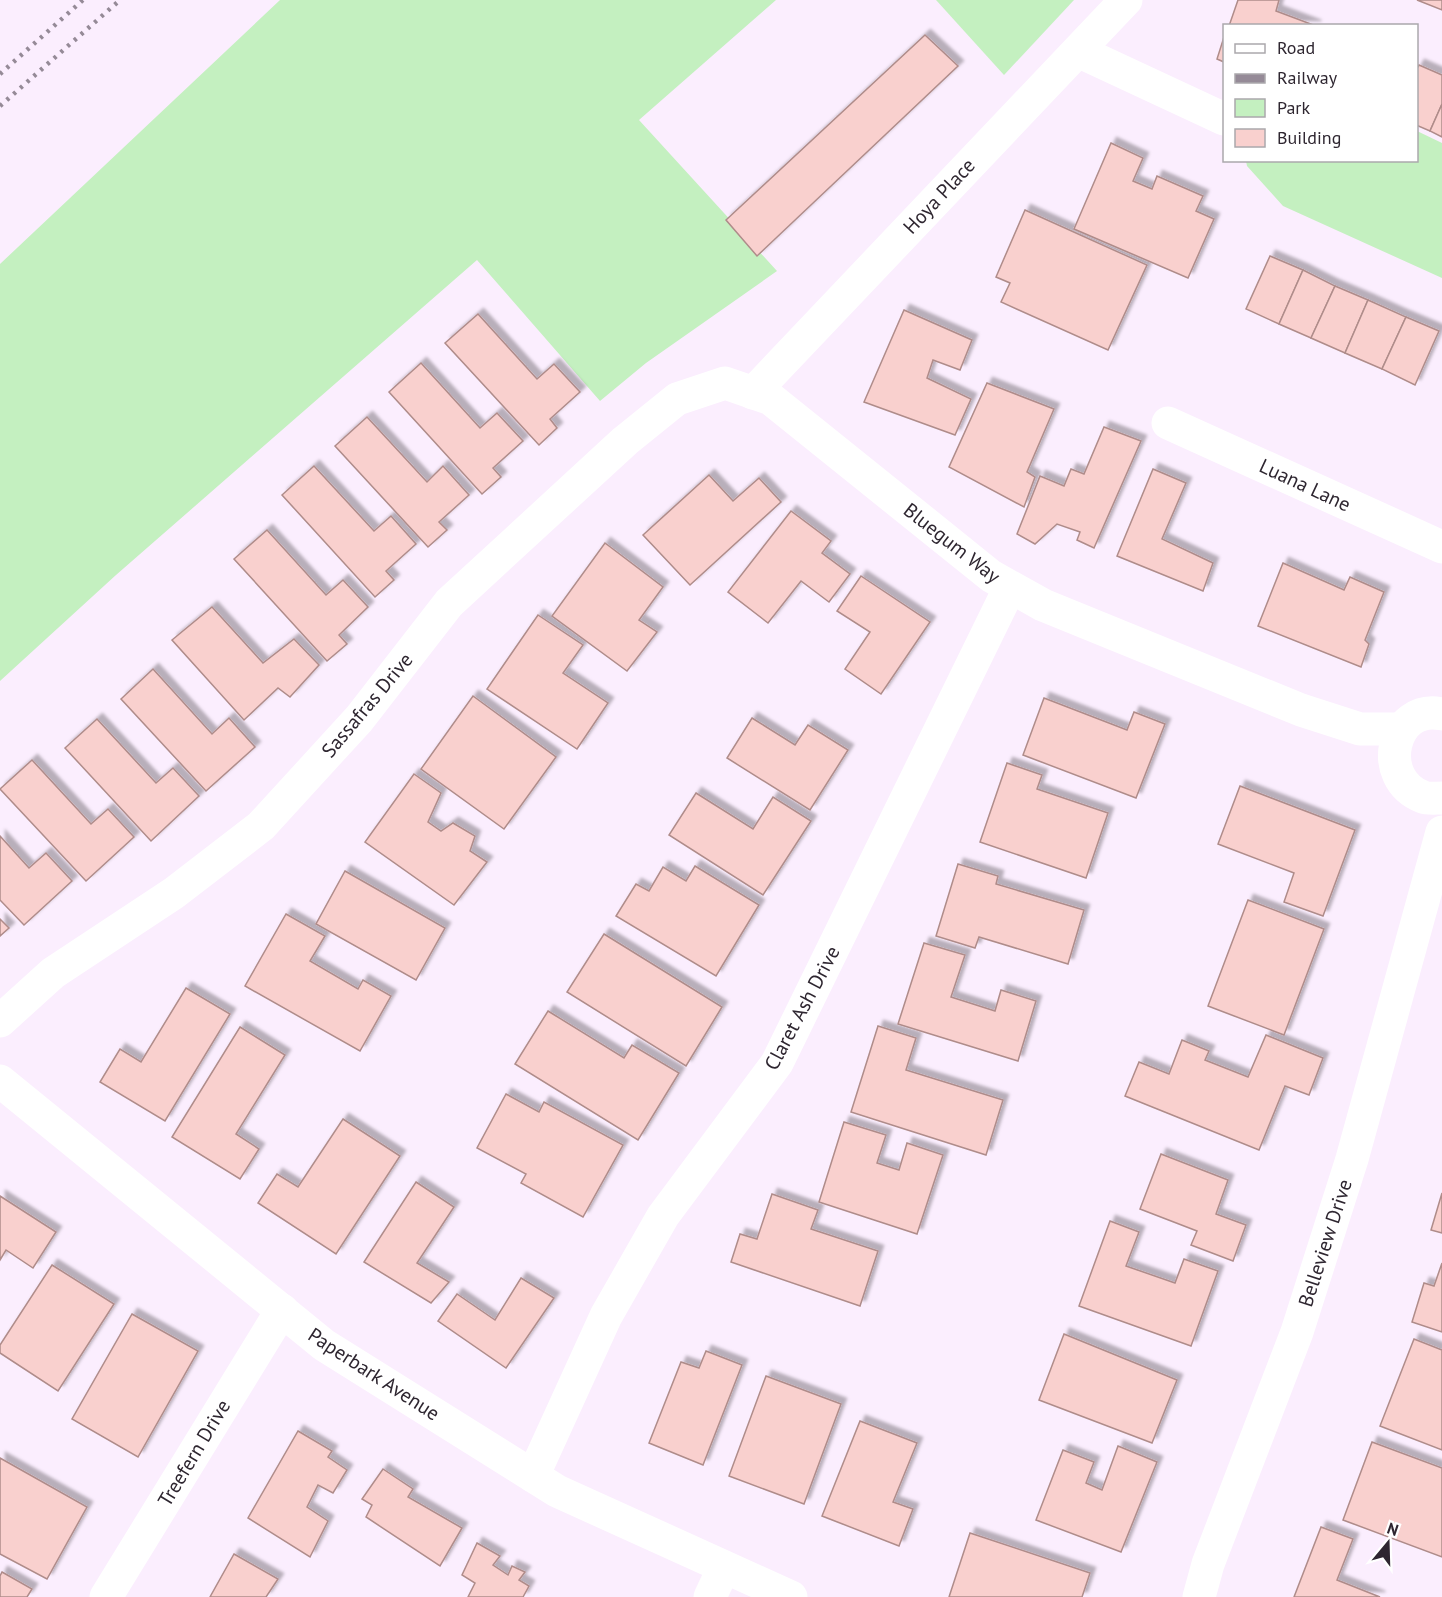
<svg xmlns="http://www.w3.org/2000/svg" width="1442" height="1597" viewBox="0 0 1442 1597" font-family="'PT Sans',sans-serif">
	<style>
		.green { fill: #c4f0c0 }
		.building { fill: #f9d0ce; stroke: #af8c8a; stroke-width: 1.5; filter: url(#shadow) }
		.lines { fill: none; stroke-linecap: round; stroke-linejoin: round }
		.minor { stroke: #fff; stroke-width: 33 }
		.rail { stroke: #958a97; stroke-width: 4.5; stroke-dasharray: 3 6; stroke-linecap: butt }
		.labels { text-anchor: middle; stroke-width: 4.5; stroke-linejoin: round; paint-order: stroke }
		.street-label { font-size: 20px; fill: #2e2630; stroke: #fff }
	</style>
	<defs>
		<filter id="shadow"><feDropShadow dx="5.5" dy="-5.5" stdDeviation="1.5" flood-color="#0004"/></filter>
	</defs>
	<rect width="100%" height="100%" fill="#fbeefe"/>
	<!-- green -->
	<g class="green">
		<polygon points="280,0 776,0 639,120 777,271 646,363 600,401 477,260 116,575 0,681 0,264"/>
		<polygon points="936,0 1074,0 1004,75"/>
		<polygon points="1417,131 1442,143 1442,278 1283,206 1247,166 1246,161 1416,160"/>
	</g>
	<!-- building -->
	<g class="building">
		<polygon points="1238,0 1279,0 1276,11 1316,26 1229,26"/>
		<polygon points="1417,0 1442,0 1442,10"/>
		<polygon points="925,35 958,66 757,256 726,220"/>
		<polygon points="1224,37 1224,62 1217,59"/>
		<polygon points="1419,65 1442,75 1442,104 1430,131 1416,125 1416,70"/>
		<polygon points="1442,104 1442,137 1430,131"/>
		<polygon points="1111,143 1143,158 1133,181 1152,189 1157,176 1203,196 1196,211 1214,219 1188,278 1074,229"/>
		<polygon points="1025,210 1147,265 1108,350 1001,302 1010,283 996,277"/>
		<polygon points="1270,256 1303,270 1279,324 1246,309"/>
		<polygon points="1303,270 1335,286 1311,338 1279,324"/>
		<polygon points="1335,286 1368,300 1345,353 1311,338"/>
		<polygon points="1368,300 1406,317 1382,369 1345,353"/>
		<polygon points="904,310 972,340 960,370 933,360 927,378 971,399 955,435 864,402"/>
		<polygon points="478,314 537,379 554,364 580,392 550,419 557,428 539,445 445,343"/>
		<polygon points="1406,317 1439,331 1415,385 1382,369"/>
		<polygon points="421,363 480,428 497,413 523,441 493,468 501,477 482,494 389,392"/>
		<polygon points="987,383 1054,409 1027,472 1035,477 1024,507 949,467"/>
		<polygon points="367,417 427,482 443,466 469,495 439,522 447,530 428,547 335,446"/>
		<polygon points="1104,427 1141,441 1094,548 1077,540 1080,532 1057,524 1035,544 1017,534 1040,476 1064,486 1071,469 1084,474"/>
		<polygon points="314,466 374,531 391,516 416,544 386,571 394,580 375,597 282,495"/>
		<polygon points="1153,469 1186,483 1162,539 1213,563 1203,591 1117,556"/>
		<polygon points="709,475 733,501 759,478 781,502 690,585 643,535"/>
		<polygon points="791,511 831,541 822,553 850,574 829,602 801,581 768,623 728,592"/>
		<polygon points="267,530 326,595 343,580 368,607 339,635 347,644 327,661 234,559"/>
		<polygon points="605,543 663,587 639,620 657,632 627,671 552,616"/>
		<polygon points="1283,563 1344,590 1350,577 1384,592 1365,640 1369,644 1361,667 1258,626"/>
		<polygon points="861,576 930,622 881,694 845,669 870,632 837,611"/>
		<polygon points="212,607 263,663 294,639 319,665 290,697 278,688 244,720 172,640"/>
		<polygon points="538,615 583,645 563,673 608,703 577,749 487,689"/>
		<polygon points="153,669 212,734 229,718 255,747 206,791 121,699"/>
		<polygon points="473,696 556,757 504,829 421,769"/>
		<polygon points="1044,698 1127,730 1134,712 1165,724 1136,798 1023,755"/>
		<polygon points="752,718 795,745 808,725 848,750 810,810 727,758"/>
		<polygon points="97,719 156,783 173,768 199,796 151,841 65,748"/>
		<polygon points="32,760 91,824 108,809 134,837 86,881 0,789"/>
		<polygon points="1007,763 1042,775 1037,789 1108,813 1086,878 980,842"/>
		<polygon points="414,774 441,793 428,822 441,831 453,823 475,836 470,851 487,862 454,905 365,842"/>
		<polygon points="1240,786 1355,830 1323,916 1284,902 1294,873 1218,844"/>
		<polygon points="696,793 753,829 773,797 811,821 763,895 669,835"/>
		<polygon points="0,836 29,868 46,853 72,881 24,925 0,900"/>
		<polygon points="958,864 998,876 996,884 1084,910 1068,964 979,937 975,948 936,936"/>
		<polygon points="695,866 759,905 716,976 616,916 636,884 649,891 663,867 686,881"/>
		<polygon points="345,871 445,928 416,980 316,924"/>
		<polygon points="1248,900 1324,929 1284,1035 1208,1006"/>
		<polygon points="286,914 325,936 310,961 358,989 363,980 391,996 360,1051 245,986"/>
		<polygon points="0,919 9,928 0,936"/>
		<polygon points="604,934 722,1007 686,1066 567,992"/>
		<polygon points="924,943 965,955 951,997 995,1011 1001,990 1036,1001 1018,1061 898,1024"/>
		<polygon points="186,988 230,1014 165,1121 100,1082 120,1049 141,1062"/>
		<polygon points="548,1011 624,1058 632,1045 679,1073 638,1140 515,1064"/>
		<polygon points="878,1026 916,1038 906,1070 1003,1100 986,1155 851,1112"/>
		<polygon points="240,1027 285,1055 236,1134 259,1149 240,1179 172,1137"/>
		<polygon points="1266,1035 1323,1058 1309,1095 1285,1086 1259,1150 1125,1096 1139,1062 1169,1074 1182,1040 1209,1051 1205,1060 1248,1077"/>
		<polygon points="506,1094 539,1112 544,1102 623,1145 583,1217 521,1183 526,1174 477,1148"/>
		<polygon points="343,1119 400,1156 336,1254 258,1203 277,1174 298,1187"/>
		<polygon points="844,1122 886,1135 877,1163 899,1170 907,1143 943,1155 917,1234 819,1202"/>
		<polygon points="1161,1154 1228,1180 1216,1214 1246,1225 1233,1261 1191,1245 1197,1231 1140,1209"/>
		<polygon points="416,1182 454,1207 417,1263 449,1282 431,1303 364,1262"/>
		<polygon points="1442,1193 1442,1233 1431,1230"/>
		<polygon points="772,1194 818,1210 811,1229 878,1251 860,1306 731,1262 740,1234 757,1239"/>
		<polygon points="0,1196 56,1232 33,1268 6,1250 0,1260"/>
		<polygon points="1110,1221 1139,1232 1126,1266 1175,1283 1184,1259 1218,1271 1191,1346 1079,1306"/>
		<polygon points="1442,1263 1442,1332 1412,1322 1424,1283 1434,1286"/>
		<polygon points="52,1265 114,1304 58,1391 0,1353 0,1345"/>
		<polygon points="521,1278 554,1298 506,1368 438,1321 457,1294 495,1320"/>
		<polygon points="132,1314 198,1351 138,1457 72,1419"/>
		<polygon points="1064,1334 1177,1380 1152,1443 1039,1400"/>
		<polygon points="1414,1339 1442,1350 1442,1450 1380,1426"/>
		<polygon points="706,1351 742,1365 703,1465 649,1443 681,1362 699,1368"/>
		<polygon points="766,1376 841,1404 804,1504 729,1476"/>
		<polygon points="860,1421 917,1443 893,1502 913,1509 899,1546 822,1516"/>
		<polygon points="298,1431 332,1451 328,1457 347,1470 333,1493 318,1485 307,1507 328,1521 310,1557 248,1518"/>
		<polygon points="1372,1442 1442,1468 1442,1557 1343,1520"/>
		<polygon points="1118,1446 1157,1462 1121,1552 1036,1520 1063,1450 1094,1462 1086,1483 1102,1490"/>
		<polygon points="0,1458 87,1507 47,1579 0,1554"/>
		<polygon points="383,1469 413,1489 408,1497 462,1528 440,1566 366,1517 372,1505 362,1499"/>
		<polygon points="1321,1527 1353,1539 1337,1580 1380,1597 1294,1597"/>
		<polygon points="970,1533 1090,1573 1082,1597 949,1597"/>
		<polygon points="477,1543 500,1556 493,1565 508,1575 512,1566 525,1572 519,1580 529,1586 523,1597 468,1597 475,1583 462,1575"/>
		<polygon points="234,1554 278,1579 266,1597 210,1597"/>
		<polygon points="2,1572 32,1589 27,1597 0,1597 0,1576"/>
	</g>
	<g class="lines">
		<!-- minor -->
		<g class="minor">
			<polyline points="1078,51 1224,119"/>
			<polyline points="753,393 1126,0"/>
			<polyline points="1168,423 1442,547"/>
			<path d="M1442,714C1392,703 1375,779 1423,797C1428,799 1436,798 1442,798"/>
			<polyline points="0,1021 53,973 174,893 261,826 359,719 449,603 625,441 677,399 725,383 771,399 991,576 1043,605 1301,710 1360,729 1402,729"/>
			<polyline points="0,1081 324,1345 557,1491 791,1597"/>
			<polyline points="533,1476 606,1316 663,1216 777,1063 1010,587"/>
			<polyline points="106,1597 282,1310"/>
			<polyline points="710,1597 724,1567"/>
			<polyline points="1199,1597 1208,1564 1297,1332 1352,1159 1442,832"/>
		</g>
		<!-- rail -->
		<g class="rail">
			<polyline points="0,74 83,0"/>
			<polyline points="0,106 120,0"/>
		</g>
	</g>
	<g class="labels">
		<!-- street labels -->
		<g class="street-label">
			<text transform="translate(939 196) rotate(-47)" y="7">Hoya Place</text>
			<text transform="translate(1305 485) rotate(25)" y="7">Luana Lane</text>
			<text transform="translate(952 543) rotate(38)" y="7">Bluegum Way</text>
			<text transform="translate(367 705) rotate(-50)" y="7">Sassafras Drive</text>
			<text transform="translate(802 1008) rotate(-62)" y="7">Claret Ash Drive</text>
			<text transform="translate(1325 1243) rotate(-72)" y="7">Belleview Drive</text>
			<text transform="translate(374 1374) rotate(33)" y="7">Paperbark Avenue</text>
			<text transform="translate(194 1453) rotate(-59)" y="7">Treefern Drive</text>
		</g>
	</g>
	<!-- legend -->
	<rect x="1223" y="24" width="195" height="138" fill="#ffffff" stroke="#aba8ac" stroke-width="1.5"/>
	<rect x="1235" y="44" width="30" height="9" fill="#ffffff" stroke="#aba8ac" stroke-width="1.5"/>
	<text x="1277" y="54" font-size="18" fill="#2e2630">Road</text>
	<rect x="1235" y="74" width="30" height="9" fill="#958a97" stroke="#aba8ac" stroke-width="1.5"/>
	<text x="1277" y="84" font-size="18" fill="#2e2630">Railway</text>
	<rect x="1235" y="99" width="30" height="18" fill="#c4f0c0" stroke="#aba8ac" stroke-width="1.5"/>
	<text x="1277" y="114" font-size="18" fill="#2e2630">Park</text>
	<rect x="1235" y="129" width="30" height="18" fill="#f9d0ce" stroke="#aba8ac" stroke-width="1.5"/>
	<text x="1277" y="144" font-size="18" fill="#2e2630">Building</text>
	<!-- north arrow -->
	<g transform="translate(1388 1543) rotate(19)" stroke="#ffffff" stroke-width="4.5" paint-order="stroke">
	<path d="M0-4.5L10 22L0 15L-10 22Z" fill="#2e2630"/>
	<text y="-9" font-size="16" font-weight="bold" text-anchor="middle" fill="#2e2630">N</text>
	</g>
</svg>
